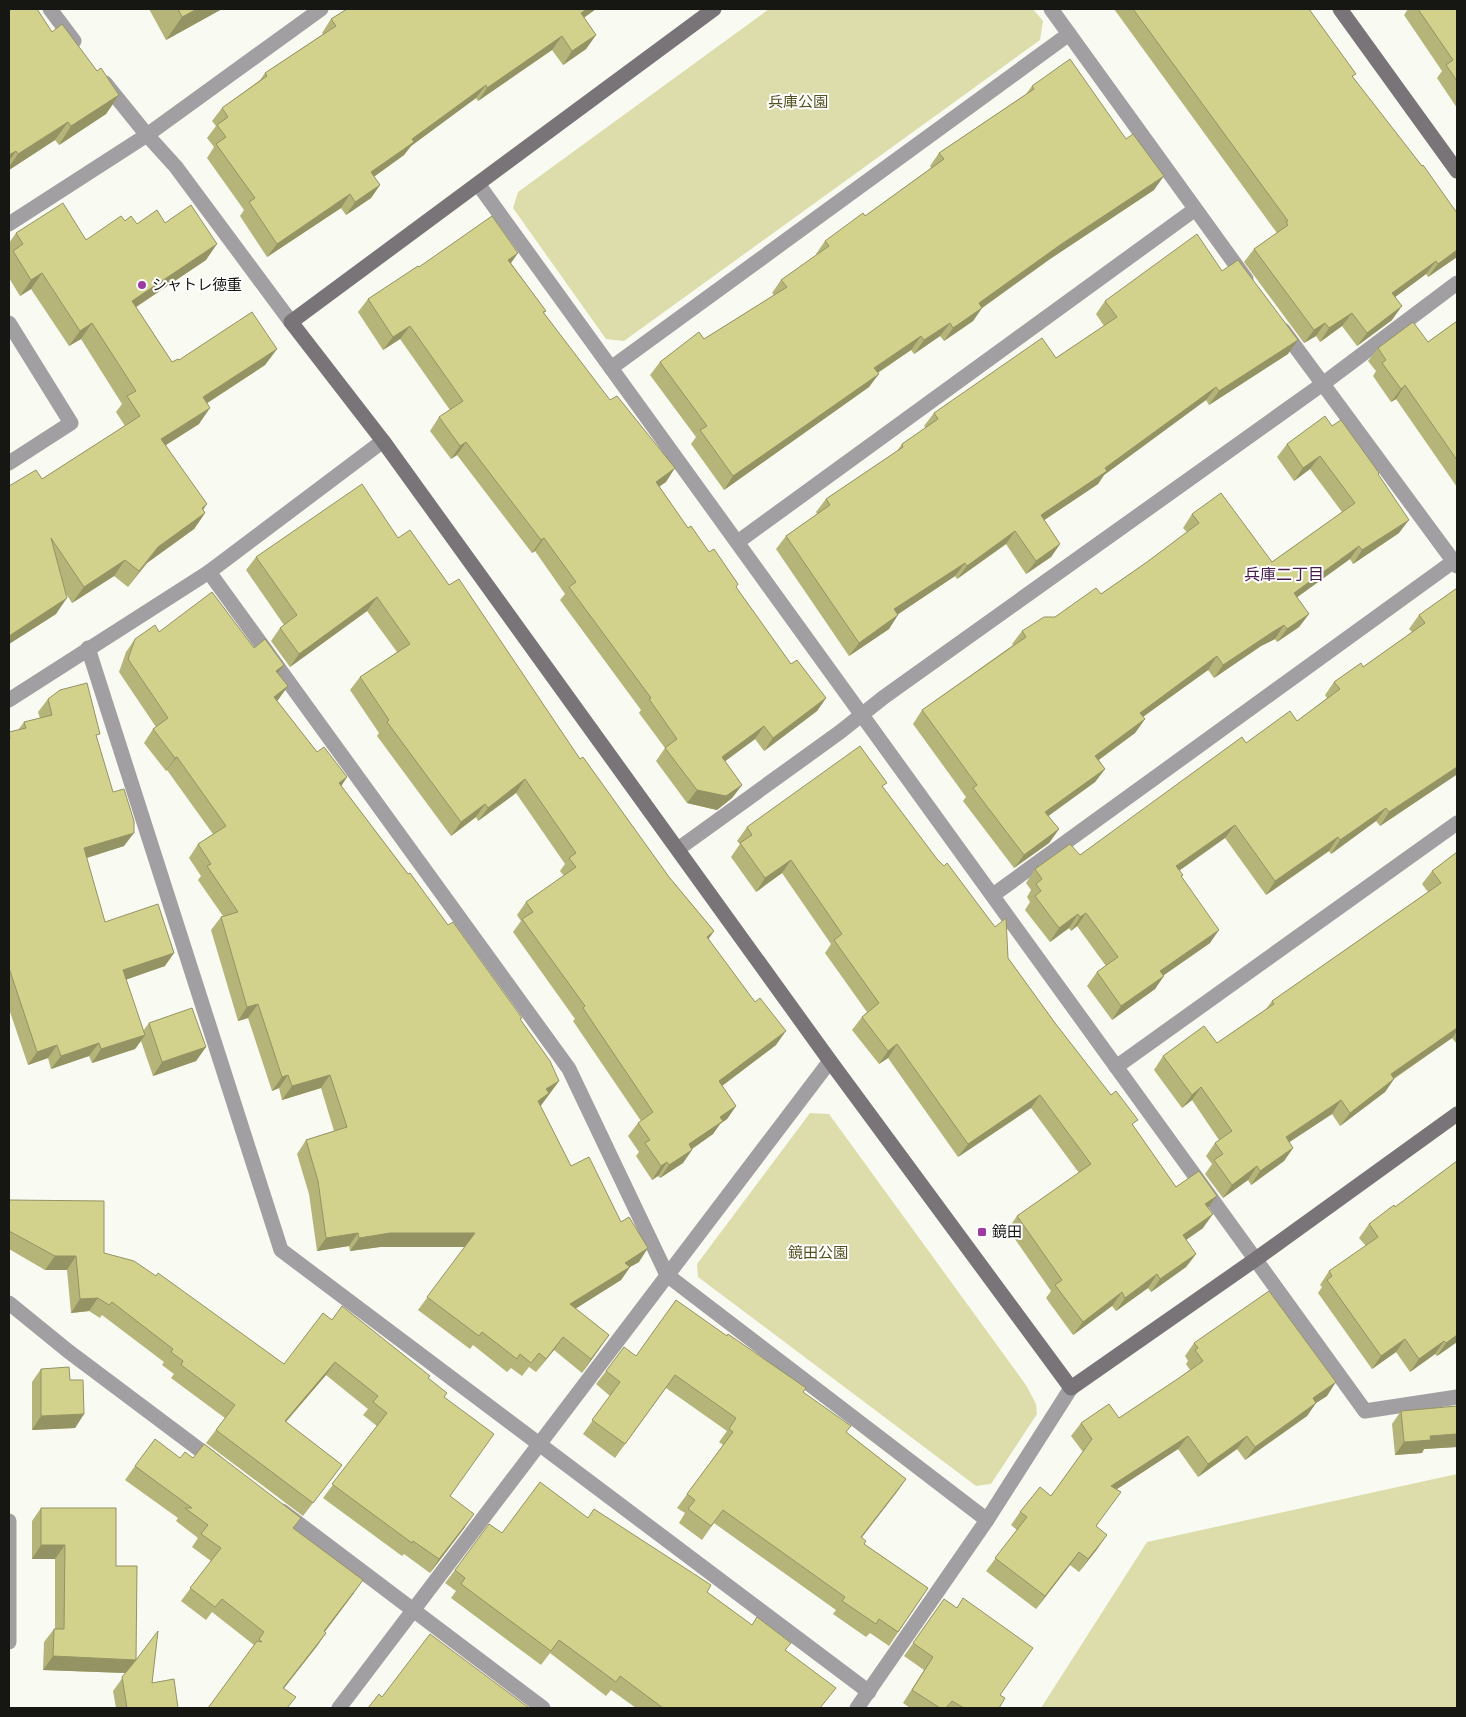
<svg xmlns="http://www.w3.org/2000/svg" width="1466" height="1717" viewBox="0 0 1466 1717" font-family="'Nunito Sans','Noto Sans JP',sans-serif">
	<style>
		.green { fill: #ddddac }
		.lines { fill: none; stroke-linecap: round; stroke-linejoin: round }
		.street { stroke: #a29fa2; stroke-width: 15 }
		.secondary { stroke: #787478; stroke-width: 15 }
		.wall { fill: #b5b579 }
		.shaded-wall { fill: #949363 }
		.building { fill: #d3d28d; stroke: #949363 }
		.poi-dot { fill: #9c3ba2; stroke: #fff; stroke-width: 2 }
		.labels { text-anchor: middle; stroke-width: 4; stroke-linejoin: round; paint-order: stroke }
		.park-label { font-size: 15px; fill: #52501d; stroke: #fff }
		.poi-label { font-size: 15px; fill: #161613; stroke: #fff; text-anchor: start }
		.neighbourhood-label { font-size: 16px; fill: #481a4b; stroke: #fff }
	</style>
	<rect width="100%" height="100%" fill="#f9faf2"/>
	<!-- green -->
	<g class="green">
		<polygon points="769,9 1033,9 1043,21 1040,40 624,341 606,339 513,208 518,192"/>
		<polygon points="810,1113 829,1114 1026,1385 1036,1404 1037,1414 991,1484 976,1486 698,1277 697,1264"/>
		<polygon points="1457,1474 1457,1708 1041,1708 1147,1542"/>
	</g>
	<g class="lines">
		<!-- street -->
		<g class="street">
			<polyline points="50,9 74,41"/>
			<polyline points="1051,9 1246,279"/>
			<polyline points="478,184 1365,1411 1457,1397"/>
			<polyline points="9,224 147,135 105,83"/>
			<polyline points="291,322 176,167 147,135 321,9"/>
			<polyline points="9,323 71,423 9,463"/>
			<polyline points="1283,330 1457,566"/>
			<polyline points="611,368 1069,34"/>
			<polyline points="383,441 209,572 569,1069 667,1275 987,1520"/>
			<polyline points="739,541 1194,210"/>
			<polyline points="88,648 281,1250 869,1692"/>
			<polyline points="9,700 209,572"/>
			<polyline points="678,849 840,732 884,697 1324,383 1457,283"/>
			<polyline points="993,895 1454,561"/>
			<polyline points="1116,1067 1457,823"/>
			<polyline points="9,1303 68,1351 216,1462"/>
			<polyline points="282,1511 543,1708"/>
			<polyline points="9,1521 9,1642"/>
			<polyline points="339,1708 830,1061"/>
			<polyline points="857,1708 987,1520 1071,1388"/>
		</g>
		<!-- secondary -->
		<g class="secondary">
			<polyline points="714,9 291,322 383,441 830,1061 1071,1388 1256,1259 1457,1114"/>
			<polyline points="1340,9 1457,171"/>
		</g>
	</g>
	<!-- wall -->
	<g class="wall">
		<polygon points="9,9 52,32 97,71 119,95 106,114 59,145 55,140 9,170"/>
		<polygon points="149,9 222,9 166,40"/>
		<polygon points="347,9 596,9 584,18 596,35 586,49 563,65 552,50 478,101 476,98 411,146 404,155 374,177 380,185 371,198 346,215 341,208 267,257 240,216 244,210 207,158 214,147 207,138 216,126 212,121 222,108 260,80 265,73 323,34 322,33 331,19"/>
		<polygon points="1114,9 1309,9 1353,77 1457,257 1428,277 1426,274 1395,297 1392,320 1357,346 1342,326 1320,342 1316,336 1304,343 1244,262 1254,249 1277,233"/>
		<polygon points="1408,9 1457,9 1457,108 1437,78 1442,71 1404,15"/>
		<polygon points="1032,86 1154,190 1050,259 982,308 973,321 944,341 940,336 914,354 911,350 878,373 869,387 724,490 691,444 696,437 650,375 660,362 704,339 774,295 772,293 781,280 817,255 816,254 825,241 865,216 931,168 930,166 939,153 1026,94"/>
		<polygon points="125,221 137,224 165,223 206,260 136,307 172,362 179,360 277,349 265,365 207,403 199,424 166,445 205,513 194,529 147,563 128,587 114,576 72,603 65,592 56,614 9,644 9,486 42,479 125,426 116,412 122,404 81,339 69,346 31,289 20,296 9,278 9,243 16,233 86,240"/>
		<polygon points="511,263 546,311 544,313 666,482 659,486 688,528 709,552 736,588 791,664 826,698 817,711 764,751 755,739 725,761 742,785 732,798 717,810 687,803 656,761 665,748 639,713 641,710 560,600 565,594 535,551 532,553 457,455 451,459 430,431 439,417 450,410 400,339 383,350 358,312 368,299 419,267"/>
		<polygon points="1222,271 1288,354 1209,405 1206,400 1104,475 1098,484 1044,520 1060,544 1051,557 1026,574 1006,544 957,579 955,576 898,614 889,629 849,656 776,549 786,536 817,514 816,512 826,499 897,451 902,444 926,428 924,426 934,413 1056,358 1104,326 1096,314 1105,301"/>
		<polygon points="1457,321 1457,487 1396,399 1391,402 1373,376 1376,371 1368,361 1378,348 1428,342"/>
		<polygon points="1332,426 1378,475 1399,533 1353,564 1350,559 1297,597 1309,614 1299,627 1277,642 1275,639 1261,646 1214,678 1208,670 1143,717 1145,719 1135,733 1099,760 1105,769 1095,782 1048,816 1059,829 1049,843 1014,868 963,801 966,797 913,724 922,710 1013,645 1012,644 1022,631 1055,617 1101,594 1147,562 1187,532 1183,528 1192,514 1272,562 1342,512 1310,469 1294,481 1277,457 1287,444"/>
		<polygon points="398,538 449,585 580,759 669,877 714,931 708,939 776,1045 722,1086 736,1106 727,1119 720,1124 713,1134 692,1149 683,1163 660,1178 658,1176 652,1180 636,1156 639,1152 628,1136 638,1123 641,1121 573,1021 575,1019 513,932 521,921 517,915 526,902 564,876 560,871 565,864 516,793 478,821 476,817 451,836 377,736 379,733 350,690 360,677 397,652 367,611 290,667 271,641 280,628 284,625 246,570 256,557"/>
		<polygon points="1457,588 1457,777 1456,775 1380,826 1376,821 1331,854 1329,851 1266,895 1225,838 1179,871 1183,875 1181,877 1210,943 1164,975 1155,989 1112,1020 1087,986 1097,972 1106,966 1077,926 1071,931 1069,928 1050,942 1025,910 1030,902 1027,897 1031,890 1026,883 1035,869 1080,855 1246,743 1297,721 1327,698 1325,695 1334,682 1363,667 1412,632 1409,629 1419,615"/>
		<polygon points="159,632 254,648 284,665 278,673 288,686 277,701 317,752 347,777 341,786 520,1020 559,1081 540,1106 571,1166 639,1262 630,1267 621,1280 575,1308 609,1335 582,1373 554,1350 536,1372 529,1367 522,1376 511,1368 507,1372 473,1345 470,1349 418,1310 465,1247 380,1247 350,1251 349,1246 317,1251 309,1194 297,1154 306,1140 334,1131 321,1088 282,1100 279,1088 272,1091 248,1018 238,1021 211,930 221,917 223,916 198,880 201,876 189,858 198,844 213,834 167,770 166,771 144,743 153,729 156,727 119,672 126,652 135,639"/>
		<polygon points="48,699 97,739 124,846 86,858 105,922 165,966 126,979 143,1031 149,1023 206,1047 196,1061 153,1076 141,1041 135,1049 92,1063 89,1056 51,1069 48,1058 28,1065 9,1009 9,732 18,730 24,722 40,718 38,712"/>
		<polygon points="883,787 1008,958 1055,1023 1133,1126 1176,1187 1208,1208 1203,1228 1186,1240 1196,1254 1186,1267 1151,1292 1148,1288 1116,1311 1112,1306 1073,1335 1046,1298 1051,1291 1008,1229 1017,1216 1079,1173 1031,1108 958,1157 888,1058 879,1064 852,1030 862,1017 867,1012 825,953 831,944 782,873 756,892 731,857 740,844 737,841 747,827"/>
		<polygon points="1457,852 1457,1044 1452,1038 1394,1079 1385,1092 1340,1126 1332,1114 1289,1142 1293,1148 1284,1161 1251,1185 1248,1180 1223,1198 1205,1174 1212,1164 1206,1156 1215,1143 1219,1140 1192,1100 1182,1108 1154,1070 1163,1056 1217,1043 1266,1009 1272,1001 1428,892 1422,884 1432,871"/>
		<polygon points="1457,1161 1457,1342 1437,1356 1435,1354 1410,1372 1396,1352 1372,1369 1318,1293 1322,1287 1320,1285 1329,1271 1366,1246 1359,1238 1369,1224 1395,1207"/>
		<polygon points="9,1200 104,1253 284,1364 332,1320 428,1378 444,1397 450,1497 465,1527 430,1573 404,1554 402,1556 323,1498 377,1426 363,1415 368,1409 326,1375 286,1422 342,1465 303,1516 206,1443 225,1418 171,1378 174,1374 162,1365 164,1362 102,1315 100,1318 89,1311 71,1313 67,1270 45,1270 9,1249"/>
		<polygon points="1194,1343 1327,1396 1316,1403 1307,1416 1245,1460 1237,1449 1198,1477 1178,1449 1116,1489 1096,1527 1098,1548 1079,1572 1070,1565 1036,1609 986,1571 1017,1530 1011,1525 1020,1512 1051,1496 1083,1452 1071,1436 1081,1423 1119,1418 1179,1378 1190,1370 1186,1364 1188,1361 1185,1356"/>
		<polygon points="636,1356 803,1392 846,1432 906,1479 862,1537 864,1544 928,1588 889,1646 870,1633 866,1637 833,1614 836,1610 714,1523 702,1540 679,1523 685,1513 677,1508 723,1445 719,1442 727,1431 666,1388 615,1458 583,1434 610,1396 596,1384 606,1371"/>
		<polygon points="41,1369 70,1380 84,1414 75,1428 32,1430 32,1382"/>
		<polygon points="1457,1406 1457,1447 1424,1449 1422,1453 1395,1455 1392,1424 1401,1411"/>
		<polygon points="180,1458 294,1528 354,1593 324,1632 326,1633 317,1646 284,1688 254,1645 212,1612 206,1620 181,1601 211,1561 192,1547 198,1538 176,1521 178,1518 125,1480 135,1466"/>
		<polygon points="41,1508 116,1566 136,1660 152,1683 178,1708 116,1708 113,1691 126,1673 43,1670 44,1642 54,1629 55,1629 55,1559 32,1559 32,1521"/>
		<polygon points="588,1518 707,1592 785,1650 821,1708 636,1708 611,1690 606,1696 550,1653 541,1665 451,1598 456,1591 445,1583 455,1570 502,1533"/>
		<polygon points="944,1599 1000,1695 999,1708 910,1708 903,1703 924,1670 904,1656"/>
	</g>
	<!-- shaded-wall -->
	<g class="shaded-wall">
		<polygon points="197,9 222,9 166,40 182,17"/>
		<polygon points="587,9 596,9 571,26 581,13"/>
		<polygon points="596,35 586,49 563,65 572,51"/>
		<polygon points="562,36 552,50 478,101 487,88"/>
		<polygon points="486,85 476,98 411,146 404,155 362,185 371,172 412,139"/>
		<polygon points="119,95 106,114 59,145 71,126"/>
		<polygon points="68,122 55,140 9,170 9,167 18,154"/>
		<polygon points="16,151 9,161 9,155"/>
		<polygon points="1164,176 1154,190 1050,259 982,308 973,321 944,341 953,328 979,303 1060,245"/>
		<polygon points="380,185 371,198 346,215 355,202"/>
		<polygon points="350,194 341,208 267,257 277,244"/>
		<polygon points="217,244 206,260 121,317 132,301"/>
		<polygon points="1457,250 1457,257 1428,277 1438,264"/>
		<polygon points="518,253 509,266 508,260"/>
		<polygon points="1436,261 1426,274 1383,306 1392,293"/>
		<polygon points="42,273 31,289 20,296 31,280"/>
		<polygon points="1402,306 1392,320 1357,346 1367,333"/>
		<polygon points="1352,313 1342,326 1320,342 1329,328"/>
		<polygon points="92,323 81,339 69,346 80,331"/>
		<polygon points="950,323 940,336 914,354 924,340"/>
		<polygon points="1325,323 1316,336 1304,343 1314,330"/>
		<polygon points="410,326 400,339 383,350 393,337"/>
		<polygon points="921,336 911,350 865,381 874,368"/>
		<polygon points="1298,340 1288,354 1209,405 1219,391"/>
		<polygon points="277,349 265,365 192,413 203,397"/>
		<polygon points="879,374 869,387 724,490 733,476"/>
		<polygon points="1405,385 1396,399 1391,402 1401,389"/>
		<polygon points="1216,387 1206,400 1104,475 1098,484 1031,529 1041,515"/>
		<polygon points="210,408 199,424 150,455 161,439"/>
		<polygon points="466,442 457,455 451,459 460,446"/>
		<polygon points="1320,456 1310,469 1294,481 1303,468"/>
		<polygon points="675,468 666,482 647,495 656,482"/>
		<polygon points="207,504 197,519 205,513 194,529 147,563 128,587 158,547 202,508"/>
		<polygon points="1409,520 1399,533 1353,564 1362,550"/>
		<polygon points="1015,531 1006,544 957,579 967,566"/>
		<polygon points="544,538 535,551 532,553 541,540"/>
		<polygon points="1060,544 1051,557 1026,574 1036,561"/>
		<polygon points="1359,546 1350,559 1285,606 1294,593"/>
		<polygon points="125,560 114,576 72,603 84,587"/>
		<polygon points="965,563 955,576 885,623 894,609"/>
		<polygon points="377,597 367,611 290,667 299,654"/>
		<polygon points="67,598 56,614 9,644 9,636"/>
		<polygon points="1309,614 1299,627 1277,642 1287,629"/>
		<polygon points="898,615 889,629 849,656 859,643"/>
		<polygon points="1284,625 1275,639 1261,646 1214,678 1223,665 1271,633"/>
		<polygon points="1217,656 1208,670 1130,726 1140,713"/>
		<polygon points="284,665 274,678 276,671"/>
		<polygon points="288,686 278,700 264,710 274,697"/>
		<polygon points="826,698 817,711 764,751 773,738"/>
		<polygon points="1145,719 1135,733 1086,769 1095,756"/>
		<polygon points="764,726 755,739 712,771 722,757"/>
		<polygon points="177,757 167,770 166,771 175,758"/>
		<polygon points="1457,767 1457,773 1456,775 1380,826 1389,812"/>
		<polygon points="1105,769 1095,782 1036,825 1045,812"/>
		<polygon points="347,777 338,791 339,783"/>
		<polygon points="525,779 516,793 478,821 488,808"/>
		<polygon points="742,785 732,798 717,810 687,803 697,790"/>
		<polygon points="485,804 476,817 451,836 461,822"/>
		<polygon points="1386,808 1376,821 1331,854 1340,840"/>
		<polygon points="1235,825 1225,838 1167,879 1176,866"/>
		<polygon points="1059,829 1049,843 1014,868 1024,855"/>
		<polygon points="134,833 124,846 74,862 84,848"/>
		<polygon points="1338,837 1329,851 1266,895 1275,881"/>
		<polygon points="791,860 782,873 756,892 765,878"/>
		<polygon points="1086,913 1077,926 1071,931 1080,917"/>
		<polygon points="1078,914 1069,928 1050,942 1059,928"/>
		<polygon points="1219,930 1210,943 1151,984 1160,971"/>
		<polygon points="714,931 705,944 707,937"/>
		<polygon points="174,953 165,966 114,984 123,970"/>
		<polygon points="1164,976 1155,989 1112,1020 1121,1006"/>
		<polygon points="258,1004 248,1018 238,1021 247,1007"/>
		<polygon points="1457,1028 1457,1031 1452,1038 1381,1087 1391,1074"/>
		<polygon points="786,1031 776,1045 710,1095 719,1081"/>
		<polygon points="145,1035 135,1049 92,1063 101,1049"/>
		<polygon points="99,1043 89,1056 51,1069 61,1056"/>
		<polygon points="897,1044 888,1058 879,1064 888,1051"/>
		<polygon points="57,1045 48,1058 28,1065 37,1052"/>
		<polygon points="206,1047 196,1061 153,1076 162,1062"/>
		<polygon points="288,1075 279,1088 272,1091 282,1077"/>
		<polygon points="330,1075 321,1088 282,1100 292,1086"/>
		<polygon points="1394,1079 1385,1092 1340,1126 1350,1113"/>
		<polygon points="559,1081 540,1107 529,1115 546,1089"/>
		<polygon points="1201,1087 1192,1100 1182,1108 1192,1095"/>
		<polygon points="1040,1095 1031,1108 958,1157 968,1144"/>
		<polygon points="1341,1100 1332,1114 1276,1151 1286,1137"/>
		<polygon points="736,1106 727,1119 720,1124 713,1134 679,1158 689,1144 720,1117"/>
		<polygon points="1293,1148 1284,1161 1251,1185 1260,1171"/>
		<polygon points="692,1150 683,1163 660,1178 669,1165"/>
		<polygon points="667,1162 658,1176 652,1180 661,1166"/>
		<polygon points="1257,1166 1248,1180 1223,1198 1232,1185"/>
		<polygon points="1217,1196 1207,1209 1205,1204"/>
		<polygon points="1213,1214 1203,1228 1173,1249 1183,1235"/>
		<polygon points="358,1233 349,1246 317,1251 326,1238"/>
		<polygon points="390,1233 475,1233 465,1247 380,1247 350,1251 359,1238"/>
		<polygon points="648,1248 639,1262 630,1267 621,1280 561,1318 570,1304 625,1263"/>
		<polygon points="1196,1254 1186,1267 1151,1292 1160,1279"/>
		<polygon points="55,1256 76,1256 67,1270 45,1270"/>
		<polygon points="1157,1274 1148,1288 1116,1311 1125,1298"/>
		<polygon points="1122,1292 1112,1306 1073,1335 1083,1322"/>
		<polygon points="98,1298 89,1311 71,1313 80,1299"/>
		<polygon points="609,1335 600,1348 582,1373 591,1359"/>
		<polygon points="1457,1335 1457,1342 1437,1356 1446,1343"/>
		<polygon points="563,1337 554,1350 536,1372 546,1359"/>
		<polygon points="1405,1339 1396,1352 1372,1369 1381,1356"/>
		<polygon points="1444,1341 1435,1354 1410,1372 1419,1359"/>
		<polygon points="335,1362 326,1375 275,1434 285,1421"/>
		<polygon points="1336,1382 1327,1396 1316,1403 1307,1416 1245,1460 1255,1447 1313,1398"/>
		<polygon points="84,1414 75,1428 32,1430 41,1416"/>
		<polygon points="1457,1434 1457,1447 1424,1449 1422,1453 1395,1455 1404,1442 1430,1436"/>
		<polygon points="1188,1436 1178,1449 1102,1499 1111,1486"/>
		<polygon points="1247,1436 1237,1449 1198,1477 1208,1464"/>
		<polygon points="906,1479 897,1492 852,1550 861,1537"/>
		<polygon points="474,1514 465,1527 430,1573 439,1559"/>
		<polygon points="1107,1535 1098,1548 1079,1572 1088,1559"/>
		<polygon points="41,1545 65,1545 55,1559 32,1559"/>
		<polygon points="1079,1552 1070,1565 1036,1609 1045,1596"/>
		<polygon points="363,1580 354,1593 315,1645 324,1631"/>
		<polygon points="326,1633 317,1646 274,1701 283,1688"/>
		<polygon points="53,1656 136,1660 126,1673 43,1670"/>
	</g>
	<!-- building -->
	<g class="building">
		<polygon points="9,9 37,9 52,32 62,24 97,71 101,68 119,95 71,126 68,122 18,154 16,151 9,155"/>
		<polygon points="178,9 197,9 182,17"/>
		<polygon points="347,9 587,9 581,13 596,35 572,51 562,36 487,88 486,85 412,139 414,142 371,172 380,185 355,202 350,194 277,244 249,202 255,198 216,144 226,137 217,125 228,117 222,108 267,76 265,73 336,26 331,19"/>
		<polygon points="1133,9 1309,9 1356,74 1352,76 1422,166 1423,165 1457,213 1457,250 1438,264 1436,261 1392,293 1402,306 1367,333 1352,313 1329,328 1325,323 1314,330 1254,249 1288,225 1286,222 1288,221"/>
		<polygon points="1418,9 1457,9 1457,81 1446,65 1453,60"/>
		<polygon points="1070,59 1126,139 1133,134 1164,176 1060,245 979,303 982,308 953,328 950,323 924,340 921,336 874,368 879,374 733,476 700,430 707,426 660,362 699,332 704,339 787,287 781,280 829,246 825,241 863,213 865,216 944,159 939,153 1034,89 1032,86"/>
		<polygon points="63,203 86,240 121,216 125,221 131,216 137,224 157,210 165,223 191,205 217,244 132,301 172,362 178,359 179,360 252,312 277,349 203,397 210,408 161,439 207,504 202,508 205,513 158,547 139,571 125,560 84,587 51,538 67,598 9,636 9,486 36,470 42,479 140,416 127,396 136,391 92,323 80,331 42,273 31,280 13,251 23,244 16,233"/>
		<polygon points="492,216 518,253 508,260 546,311 543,312 610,400 617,396 675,468 656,482 688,528 691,526 709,552 714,549 738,584 736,587 791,664 797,660 826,698 773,738 764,726 722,757 742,785 726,796 697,790 665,748 677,739 649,699 651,698 569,587 576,582 544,538 541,540 466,442 460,446 439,417 463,401 410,326 393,337 368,299 418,266 419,267"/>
		<polygon points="1197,234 1222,271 1238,260 1298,340 1219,391 1216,387 1105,468 1107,471 1041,515 1060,544 1036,561 1015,531 967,566 965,563 894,609 898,615 859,643 786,536 830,505 826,499 903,447 902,444 938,419 934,413 1042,338 1056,358 1117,317 1105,301"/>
		<polygon points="1457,321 1457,460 1405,385 1401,389 1382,363 1386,360 1378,348 1413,322 1428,342"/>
		<polygon points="1325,416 1332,426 1341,420 1379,473 1378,474 1409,520 1362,550 1359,546 1294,593 1309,614 1287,629 1284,625 1271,633 1223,665 1217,656 1140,713 1145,719 1095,756 1105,769 1045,812 1059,829 1024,855 973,788 977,785 922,710 1026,637 1022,631 1044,617 1055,617 1096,588 1101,594 1147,562 1199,523 1192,514 1221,493 1272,562 1355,503 1320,456 1303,468 1287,444"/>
		<polygon points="362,484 398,538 410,530 449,585 459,579 580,759 583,757 669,877 714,931 707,937 755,1002 760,998 786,1031 719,1081 736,1106 720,1117 723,1121 689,1144 692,1150 669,1165 667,1162 661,1166 645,1143 650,1140 638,1123 653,1112 583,1008 585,1006 522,919 533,912 526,902 576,867 569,858 576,853 525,779 488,808 485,804 461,822 387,722 389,720 360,677 410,644 377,597 299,654 280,628 297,615 256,557"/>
		<polygon points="1457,588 1457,767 1389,812 1386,808 1340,840 1338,837 1275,881 1235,825 1176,866 1183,875 1181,876 1219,930 1160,971 1164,976 1121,1006 1097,972 1118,957 1086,913 1080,917 1078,914 1059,928 1035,896 1041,891 1036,884 1042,879 1035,869 1070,844 1080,855 1242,737 1246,743 1290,711 1297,721 1340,689 1334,682 1361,663 1363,667 1425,623 1419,615"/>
		<polygon points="212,592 254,648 265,639 284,665 276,671 288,686 274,697 317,752 324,747 347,777 339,783 408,874 410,873 448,925 453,922 522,1018 520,1019 550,1061 559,1081 546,1089 549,1093 538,1101 571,1166 589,1157 621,1222 629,1217 648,1248 625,1263 630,1267 570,1304 609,1335 591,1359 563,1337 546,1359 539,1353 531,1363 520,1354 517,1359 482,1332 479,1336 427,1297 475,1233 390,1233 359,1238 358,1233 326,1238 318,1181 306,1140 347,1127 330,1075 292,1086 288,1075 282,1077 258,1004 247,1007 221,917 238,912 207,866 211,864 198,844 226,826 177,757 175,758 153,729 168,718 128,659 135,639 155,625 159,632"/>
		<polygon points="87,683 100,734 96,735 113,792 124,789 134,821 134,833 84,848 105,922 158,904 174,953 123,970 145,1035 101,1049 99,1043 61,1056 57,1045 37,1052 9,968 9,739 10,739 9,732 26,728 24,722 52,715 48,699 60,690"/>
		<polygon points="860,746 887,783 882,786 937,859 944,866 947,863 995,927 1006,918 1008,958 1055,1023 1111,1095 1116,1091 1138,1120 1132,1124 1176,1187 1199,1171 1217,1196 1205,1204 1213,1214 1183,1235 1196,1254 1160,1279 1157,1274 1125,1298 1122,1292 1083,1322 1055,1285 1062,1280 1017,1216 1091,1164 1040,1095 968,1144 897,1044 888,1051 862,1017 879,1003 834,940 842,934 791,860 765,878 740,843 752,835 747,827"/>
		<polygon points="1457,852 1457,1028 1391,1074 1394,1079 1350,1113 1341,1100 1286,1137 1293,1148 1260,1171 1257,1166 1232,1185 1214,1160 1223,1154 1215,1143 1232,1131 1201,1087 1192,1095 1163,1056 1204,1026 1217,1043 1274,1004 1272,1001 1441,883 1432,871"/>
		<polygon points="192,1008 206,1047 162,1062 149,1023"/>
		<polygon points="1457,1161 1457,1335 1446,1343 1444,1341 1419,1359 1405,1339 1381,1356 1327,1280 1332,1276 1329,1271 1378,1237 1369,1224 1394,1205 1395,1207"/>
		<polygon points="9,1200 104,1201 104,1253 134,1261 156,1276 158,1273 284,1364 323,1313 332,1320 342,1306 430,1376 428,1378 447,1393 444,1397 494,1434 450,1496 474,1514 439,1559 413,1541 412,1543 332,1484 387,1413 373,1402 378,1396 335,1362 285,1421 342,1465 313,1503 216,1430 235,1405 181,1365 183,1361 171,1352 173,1349 112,1302 109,1305 98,1298 80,1299 76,1256 55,1256 9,1231"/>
		<polygon points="1269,1291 1336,1382 1313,1398 1316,1403 1255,1447 1247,1436 1208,1464 1188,1436 1111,1486 1121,1492 1096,1526 1107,1535 1088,1559 1079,1552 1045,1596 995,1558 1027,1517 1020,1512 1040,1487 1051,1496 1092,1439 1081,1423 1109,1404 1119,1418 1179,1378 1203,1361 1195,1350 1198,1348 1194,1343"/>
		<polygon points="676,1300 727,1336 728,1334 806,1388 803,1392 851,1426 846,1432 906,1479 861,1537 866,1541 864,1544 928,1588 898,1632 879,1619 876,1624 842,1601 845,1597 723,1510 711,1526 688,1509 695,1500 687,1494 733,1432 729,1429 736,1418 675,1375 625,1444 592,1420 620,1382 606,1371 624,1347 636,1356"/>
		<polygon points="69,1367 70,1380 83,1380 84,1414 41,1416 41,1369"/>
		<polygon points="1457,1406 1457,1434 1430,1436 1431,1440 1404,1442 1401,1411"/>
		<polygon points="155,1439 180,1458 185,1452 193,1458 204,1444 301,1518 293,1528 363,1580 324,1631 326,1633 283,1688 296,1697 287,1708 208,1708 257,1641 262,1642 259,1639 264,1632 222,1599 215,1607 190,1588 221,1548 201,1534 208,1525 185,1508 192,1508 135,1466"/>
		<polygon points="540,1482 588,1518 594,1509 711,1585 707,1592 752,1625 757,1617 791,1643 785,1650 836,1688 820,1708 663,1708 620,1676 616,1682 559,1640 551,1651 461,1584 465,1578 455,1570 489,1524 502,1533"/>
		<polygon points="41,1508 116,1508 116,1566 137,1566 136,1660 158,1631 152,1683 174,1679 178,1708 127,1708 122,1677 136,1660 53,1656 54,1629 64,1629 65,1545 41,1545"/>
		<polygon points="963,1598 1033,1648 1000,1695 1005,1698 999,1708 964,1708 952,1701 946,1708 940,1708 912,1690 933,1657 913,1643 944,1599 957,1608"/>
		<polygon points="430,1634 529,1708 368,1708 379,1694 382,1697"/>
	</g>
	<!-- markers -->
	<g class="poi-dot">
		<circle cx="142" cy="285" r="5"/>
		<rect x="977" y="1227" width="10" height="10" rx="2.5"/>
	</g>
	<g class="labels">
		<!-- park labels -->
		<g class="park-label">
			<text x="798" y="107">兵庫公園</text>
			<text x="818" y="1258">鏡田公園</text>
		</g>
		<!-- poi labels -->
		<g class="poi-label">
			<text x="152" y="290">シャトレ徳重</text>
			<text x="992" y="1237">鏡田</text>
		</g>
		<!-- neighbourhood labels -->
		<g class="neighbourhood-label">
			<text x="1284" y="580">兵庫二丁目</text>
		</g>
	</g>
	<!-- border -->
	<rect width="1466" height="1717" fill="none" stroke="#161613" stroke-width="20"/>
</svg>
